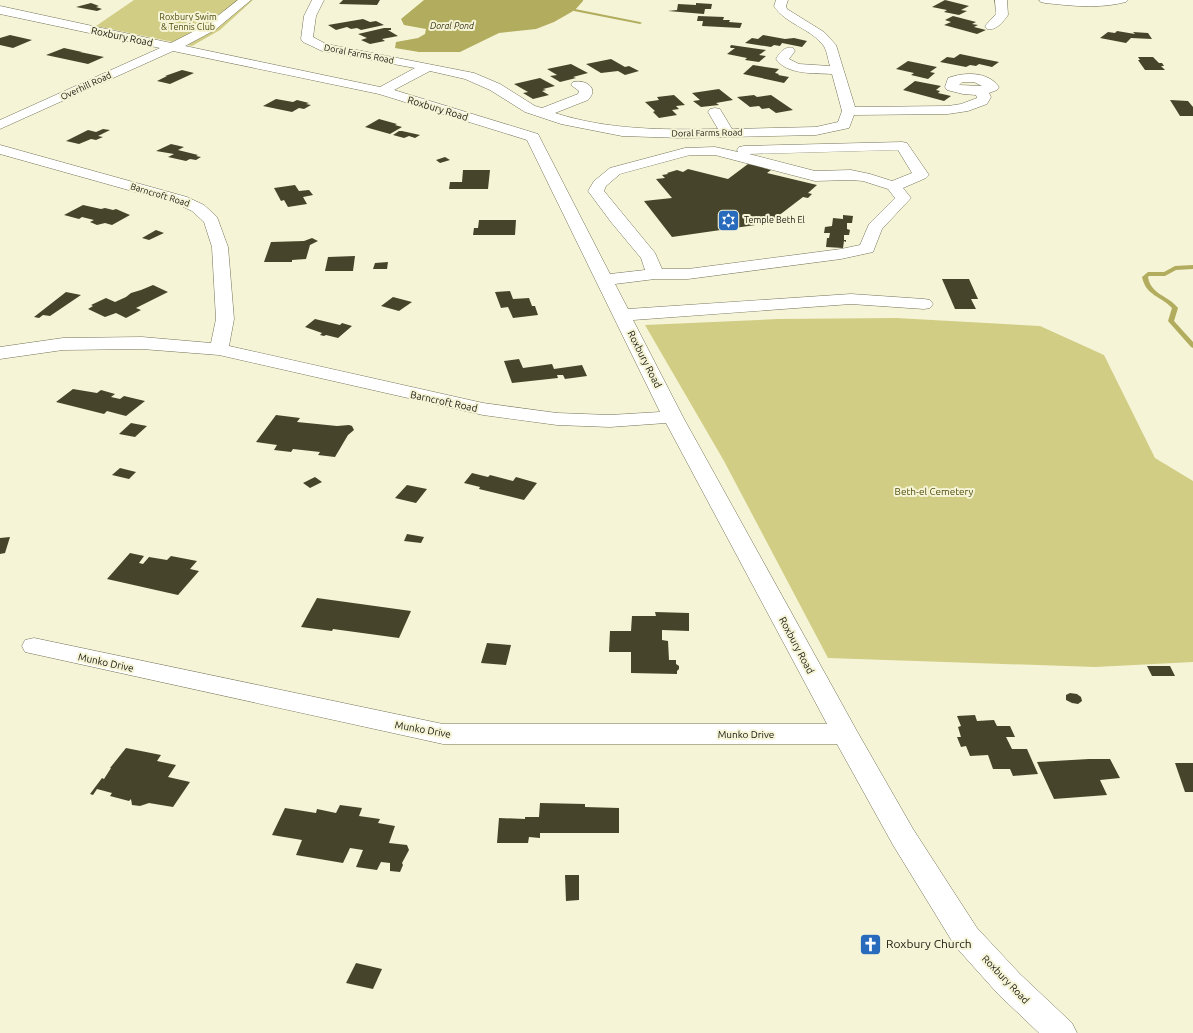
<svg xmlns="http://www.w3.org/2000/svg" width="1193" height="1033" viewBox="0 0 1193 1033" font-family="Ubuntu,sans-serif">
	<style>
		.green { fill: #d1cd85 }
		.water { fill: #b2ad5e }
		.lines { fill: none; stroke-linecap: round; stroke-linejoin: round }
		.stream { fill: #b2ad5e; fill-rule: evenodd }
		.building { fill: #46452c }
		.minor-casing { stroke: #747359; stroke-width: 1 }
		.minor { fill: #fff; fill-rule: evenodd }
		.labels { text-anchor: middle; stroke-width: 4; stroke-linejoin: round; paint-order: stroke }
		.far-park-label { font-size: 9px; fill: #4f4b0d; stroke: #f5f4d6 }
		.far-water-label { font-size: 9px; font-style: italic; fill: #373411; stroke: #f5f4d6 }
		.far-street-label { font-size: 9px; fill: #19180e; stroke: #f5f4d6 }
		.far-poi-label { font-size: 9px; fill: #19180e; stroke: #f5f4d6; text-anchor: start }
		.street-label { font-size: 10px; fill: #19180e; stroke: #f5f4d6 }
		.park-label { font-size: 10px; fill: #4f4b0d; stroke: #f5f4d6 }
		.near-poi-label { font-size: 12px; fill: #19180e; stroke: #f5f4d6; text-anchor: start }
	</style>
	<rect width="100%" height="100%" fill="#f5f4d6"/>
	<!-- green -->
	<g class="green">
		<polygon points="134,0 253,0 220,30 192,46 96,26"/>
		<polygon points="896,318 1040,326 1104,355 1155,458 1193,481 1193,662 1095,667 828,658 724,461 645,325 778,319"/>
	</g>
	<!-- water -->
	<polygon class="water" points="424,0 583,0 583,1 575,10 554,22 536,29 499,33 460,52 419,52 395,48 396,42 418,38 425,34 426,29 404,25 401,19"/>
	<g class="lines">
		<!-- stream -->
		<g class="stream">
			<polygon points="575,9 640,22 642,23 640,24 574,11 574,9"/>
			<path d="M1193,265V269L1176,270L1165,276H1149L1148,277C1151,295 1168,295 1178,308L1174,321L1193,342V348L1191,347L1168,321L1172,308C1161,296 1146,296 1142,277L1148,272H1164L1175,266Z"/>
		</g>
	</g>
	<!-- building -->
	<g class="building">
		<polygon points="343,0 380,0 377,5 339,4"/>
		<polygon points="945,0 969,6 961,10 967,11 959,15 944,12 947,10 932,7"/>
		<polygon points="91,3 99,6 96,7 102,9 97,11 76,7"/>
		<polygon points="696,3 712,4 711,9 705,9 704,14 668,11 677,10 678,4 696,5"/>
		<polygon points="698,16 724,17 723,20 730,20 729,22 742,23 740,28 702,26 703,21 697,21"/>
		<polygon points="953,16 976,22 972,24 978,25 974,27 986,30 977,34 944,25 951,22 945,20"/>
		<polygon points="363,19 370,22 376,21 384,25 361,30 357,28 351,29 347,27 336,30 328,25"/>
		<polygon points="384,28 391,28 391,30 388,30 398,36 382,39 385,41 370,44 361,40 367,38 358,34"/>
		<polygon points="1117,31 1135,34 1133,32 1148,33 1152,39 1131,38 1126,43 1100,38 1108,32 1115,33"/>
		<polygon points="10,35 32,40 13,48 0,45 0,38"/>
		<polygon points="763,35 785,39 794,38 807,41 802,47 782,43 780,46 774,45 771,47 745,43 752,38 758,39"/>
		<polygon points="731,45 766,50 759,55 766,56 759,62 745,60 747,58 727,54 735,48 731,48 730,47"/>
		<polygon points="64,48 82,52 80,52 104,57 88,64 46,55"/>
		<polygon points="960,54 984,59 999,62 992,67 979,64 976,66 970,65 966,67 940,62 947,57 954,58"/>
		<polygon points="1138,57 1153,57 1159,63 1162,63 1164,66 1161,66 1165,70 1145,70 1138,60 1140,60"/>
		<polygon points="611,59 625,67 629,66 639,71 625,75 618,71 601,73 586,64"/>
		<polygon points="908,61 937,67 930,72 935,73 928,79 911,75 914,73 896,69"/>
		<polygon points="571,64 588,73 573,77 576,78 560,82 550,76 557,75 547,69"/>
		<polygon points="753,65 779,69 775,73 779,74 778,75 789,77 784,83 743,74"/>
		<polygon points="182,70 194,73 170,84 157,81 167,76 165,76"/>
		<polygon points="540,78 555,86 543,89 546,90 542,91 549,95 533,99 523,93 528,92 514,84"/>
		<polygon points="915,81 941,86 936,90 940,91 938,93 951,96 944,101 903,90"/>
		<polygon points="719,89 733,100 716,103 719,105 701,107 693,101 700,100 692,93"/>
		<polygon points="674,95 685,105 676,106 679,109 672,110 677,115 659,118 653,112 655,111 645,102 659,100 657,97"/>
		<polygon points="754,95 757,97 771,95 793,110 776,113 769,108 762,109 759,106 750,107 737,97"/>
		<polygon points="276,99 293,102 297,100 309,103 306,104 311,105 304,109 299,108 292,112 263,106"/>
		<polygon points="1170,100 1188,101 1193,107 1193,116 1180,116"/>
		<polygon points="379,119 397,124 395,125 402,127 390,134 365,127"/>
		<polygon points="103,129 110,130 98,136 103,137 96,140 91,139 79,144 66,141 88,130 96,132"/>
		<polygon points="399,131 402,131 420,135 415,138 409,136 404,138 393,135"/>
		<polygon points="171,144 184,147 178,150 198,155 196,156 201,157 196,160 190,159 186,161 168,157 174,154 156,151"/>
		<polygon points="445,157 450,160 440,163 436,160"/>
		<polygon points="748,164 765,167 764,168 771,170 767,173 817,185 808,193 812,194 808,198 803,197 769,223 672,237 644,201 672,198 656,179 665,178 662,175 668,174 667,173 677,170 683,172 688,169 728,179"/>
		<polygon points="463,170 490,170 488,189 449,189 450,182 462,182"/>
		<polygon points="295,185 299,191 309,190 313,195 303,197 307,204 288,207 284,200 281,201 274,188"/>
		<polygon points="83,205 101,209 105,208 113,210 116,209 130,215 112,225 105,223 97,225 90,222 94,220 82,217 79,219 64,215"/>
		<polygon points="843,215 853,216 852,223 847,223 847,229 850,230 849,235 844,235 844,240 846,240 846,242 844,241 843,248 826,247 827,238 829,238 830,233 824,233 825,227 832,226 833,218 843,219"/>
		<polygon points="479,220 516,220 515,235 473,235 474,228 478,228"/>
		<polygon points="156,230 164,233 149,240 142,238"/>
		<polygon points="312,238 318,241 310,245 306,259 292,260 292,262 264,262 271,242 304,241"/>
		<polygon points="355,256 353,271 325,271 328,257"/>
		<polygon points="388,262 387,269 373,269 375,263"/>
		<polygon points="942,279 969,279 978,299 971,299 976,309 955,309"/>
		<polygon points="153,285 168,292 136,308 141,310 126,318 116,313 105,317 88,309 93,306 91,305 106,298 115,302 126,297 131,293 141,290"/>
		<polygon points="510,291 513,299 529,298 532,306 535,306 538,315 513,318 508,307 501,308 495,292"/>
		<polygon points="66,292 81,295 50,316 43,315 39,318 34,317"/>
		<polygon points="393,297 412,302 399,311 381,306"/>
		<polygon points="315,319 340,325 342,323 352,326 338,338 326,335 324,336 320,335 322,333 305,327"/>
		<polygon points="519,359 523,368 552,364 554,369 582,365 587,376 565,379 563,375 557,375 558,378 512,383 504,361"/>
		<polygon points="73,389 97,393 101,390 115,394 111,397 120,399 124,396 145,401 126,416 107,411 104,414 56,402"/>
		<polygon points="276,415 300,418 297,422 337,426 349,425 352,426 354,430 348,435 335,457 318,455 320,452 293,449 291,452 274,450 277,445 256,442"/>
		<polygon points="131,423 147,426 135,437 119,434"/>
		<polygon points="120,468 136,472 129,479 112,475"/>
		<polygon points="472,473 488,477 490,475 513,481 516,477 537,483 524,500 479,489 480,487 464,483"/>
		<polygon points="315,477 322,482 310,488 303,483"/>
		<polygon points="407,485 427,489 416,503 395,498"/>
		<polygon points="407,534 424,537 421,543 404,541"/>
		<polygon points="10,537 5,553 0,554 0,538"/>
		<polygon points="130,553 144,556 139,563 143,564 149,557 167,560 171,556 197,561 190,569 199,571 178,595 107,579"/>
		<polygon points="317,598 411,611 399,638 333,629 332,631 301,627"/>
		<polygon points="655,612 689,613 689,631 662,630 662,640 668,641 669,660 676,660 676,664 679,666 679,669 677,671 677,674 631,673 631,652 609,652 610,631 631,631 632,616 656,616"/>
		<polygon points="487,643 511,645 506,665 481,663"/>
		<polygon points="1147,666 1170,666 1175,676 1152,676"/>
		<polygon points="1070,693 1077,694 1081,697 1082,701 1078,704 1072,703 1066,700 1066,695"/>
		<polygon points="975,715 977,721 994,720 997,726 1010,726 1015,737 1006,737 1012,749 1027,749 1038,774 1013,776 1010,769 993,769 988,755 970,756 966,746 961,747 957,737 961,737 958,727 961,726 957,716"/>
		<polygon points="126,748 161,755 157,761 176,765 168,777 190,782 173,807 149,803 140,806 132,805 131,799 129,801 110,796 112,793 97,789 93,795 90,794 102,778 104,779 111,768 110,768"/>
		<polygon points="1089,759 1110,759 1120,778 1100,780 1107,795 1054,799 1037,762"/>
		<polygon points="1175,763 1193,763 1193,792 1185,792"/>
		<polygon points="540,803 585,804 585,807 619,808 619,833 540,833 540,838 529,837 528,843 497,843 499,818 525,819 525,817 539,817"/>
		<polygon points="340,805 362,808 359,816 380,819 378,823 395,826 389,843 407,845 409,850 402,863 403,865 400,872 390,871 390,863 381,862 377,870 356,867 363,850 350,848 343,863 296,855 302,840 272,835 285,808 316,813 317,809 336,813"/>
		<polygon points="565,875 579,875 579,900 566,901"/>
		<polygon points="356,963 382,969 373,989 346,983"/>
	</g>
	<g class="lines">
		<defs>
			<g id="minor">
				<path d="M238,0H251L215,30L185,46L380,87L415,68L322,51L303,42L301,39L304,16L312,0H324L316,16L313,37L326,44L474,73L500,84L535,106L542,108L578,94L579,91L571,85L573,82C585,79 600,88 588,100L555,113C608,130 663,130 718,129L708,112L710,109L715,108L720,109L732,129L816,127L838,122L842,111L832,74C814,73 787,75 776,59C780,52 785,46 793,48L795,51L789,59L799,64L830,66C828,60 827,50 823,45C810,28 785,24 774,6L776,0H788L786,6L787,9L824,32L836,45L855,107L948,106L961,104L977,98L976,95L963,94L947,90L945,87L948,78C964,72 988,71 999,87L997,90L989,93L991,97L987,104L968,111L948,114L854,115L849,128L816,135L682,138L622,136L561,124L525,112L490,90L465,79L430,71L394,90L538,134L610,274L645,270L641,258L611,222L588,191L594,181L610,168L685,148L715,147L738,152L737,150L739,147L744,146L902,142L907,143L929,175L926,178L903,188L911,198L882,229L873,252L841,259L688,279H655L615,284L628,309L851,294L924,299L930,300L933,304L930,308L924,309L851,304L633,320L683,417L858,733L913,829L977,928L1020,974L1072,1023L1077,1033H1039L998,994L955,946L893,845L837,744H443L25,652L22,646L25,640L34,638L443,724H827L666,423L610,427L557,425L483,415L219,355L142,349L63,350L0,359V347L63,338L142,337L211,343L216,319L212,247L204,222L192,211L175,203L0,154V145L187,197L204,205L217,217L228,247L234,319L229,346L483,403L557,413L610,415L660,412L527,140L379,94L173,51L0,129V120L160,48L0,14V6L171,43L206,25ZM962,82H974L982,86L959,85ZM898,150L912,173L892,181L870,174L851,170L815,171L749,154ZM690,155H715L815,181L851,180L863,181L888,189L895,198L869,224L860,245L841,249L688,269H662L655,253L604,191L606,186L620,174Z"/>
				<path d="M995,0H1007L1008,15C1003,22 996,31 987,29L985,26L996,14Z"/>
				<path d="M1039,0H1128L1126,2C1099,9 1073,6 1045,3L1041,2Z"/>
			</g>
		</defs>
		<!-- minor casing -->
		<use href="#minor" class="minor-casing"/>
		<!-- minor -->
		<use href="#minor" class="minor"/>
	</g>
	<!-- icons -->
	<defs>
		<symbol id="synagogue-square" viewBox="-11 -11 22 22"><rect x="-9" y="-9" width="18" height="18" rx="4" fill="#286bbc" stroke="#f5f4d6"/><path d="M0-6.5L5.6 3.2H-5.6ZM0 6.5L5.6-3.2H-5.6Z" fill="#fff"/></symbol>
		<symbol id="church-square" viewBox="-11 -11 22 22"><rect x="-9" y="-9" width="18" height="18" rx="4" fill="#286bbc" stroke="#f5f4d6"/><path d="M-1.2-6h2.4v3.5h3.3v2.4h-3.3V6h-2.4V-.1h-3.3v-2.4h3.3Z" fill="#fff"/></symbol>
	</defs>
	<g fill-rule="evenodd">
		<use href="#synagogue-square" x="716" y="208" width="25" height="25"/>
		<use href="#church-square" x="858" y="932" width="25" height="25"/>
	</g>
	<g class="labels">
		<!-- far-park labels -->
		<g class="far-park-label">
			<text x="188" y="20">Roxbury Swim<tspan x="188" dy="10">&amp; Tennis Club</tspan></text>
		</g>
		<!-- far-water labels -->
		<g class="far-water-label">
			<text x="452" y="29">Doral Pond</text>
		</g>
		<!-- far-street labels -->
		<g class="far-street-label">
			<text transform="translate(359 54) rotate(11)" y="3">Doral Farms Road</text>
			<text transform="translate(86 86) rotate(-25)" y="3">Overhill Road</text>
			<text transform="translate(707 133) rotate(-1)" y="3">Doral Farms Road</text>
			<text transform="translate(160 195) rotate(17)" y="3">Barncroft Road</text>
		</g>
		<!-- far-poi labels -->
		<g class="far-poi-label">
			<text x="744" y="223">Temple Beth El</text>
		</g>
		<!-- street labels -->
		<g class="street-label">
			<text transform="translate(122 36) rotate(12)" y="4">Roxbury Road</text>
			<text transform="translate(438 108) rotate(17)" y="4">Roxbury Road</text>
			<text transform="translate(645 359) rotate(63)" y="4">Roxbury Road</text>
			<text transform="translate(444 401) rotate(12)" y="4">Barncroft Road</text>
			<text transform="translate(797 645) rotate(62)" y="4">Roxbury Road</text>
			<text transform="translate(106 662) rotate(12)" y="4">Munko Drive</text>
			<text transform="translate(423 729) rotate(10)" y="4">Munko Drive</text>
			<text x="746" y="738">Munko Drive</text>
			<text transform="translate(1006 979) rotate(46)" y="4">Roxbury Road</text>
		</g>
		<!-- park labels -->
		<g class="park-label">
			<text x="934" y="495">Beth-el Cemetery</text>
		</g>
		<!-- near-poi labels -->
		<g class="near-poi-label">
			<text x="886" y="948">Roxbury Church</text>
		</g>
	</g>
</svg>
